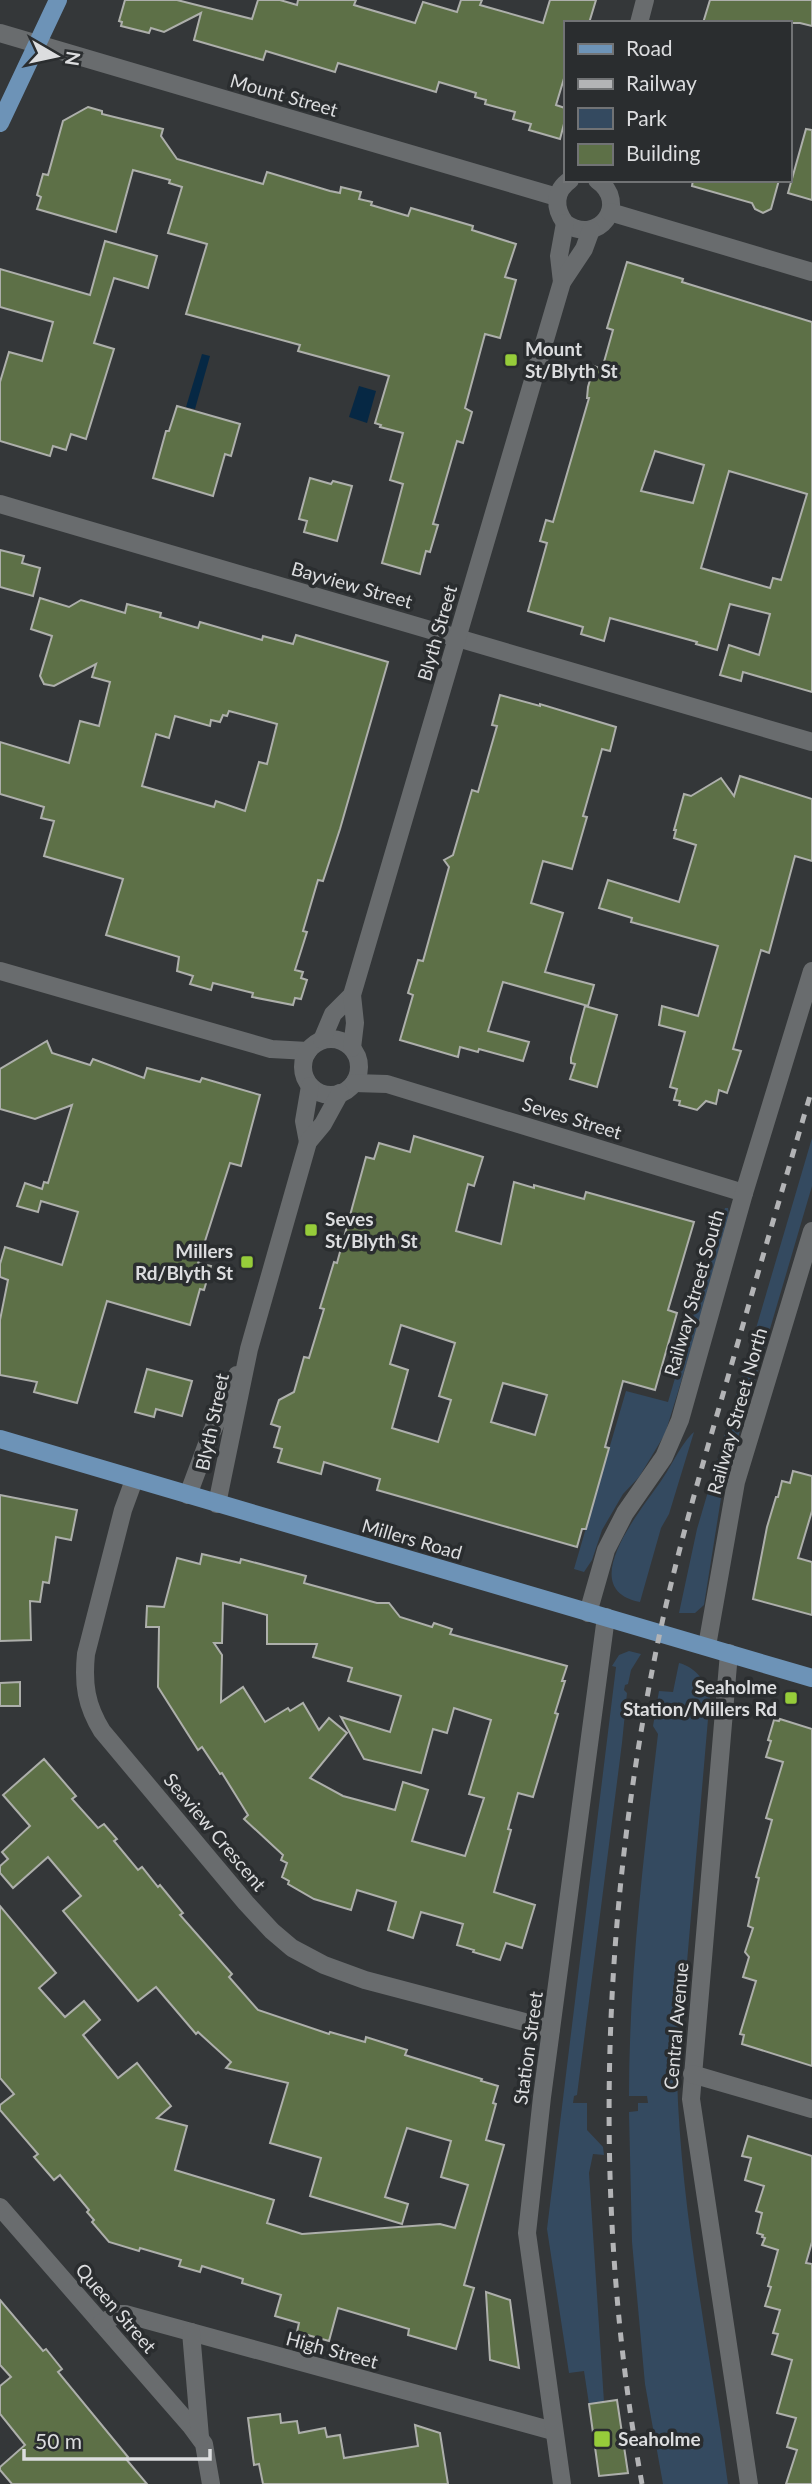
<svg xmlns="http://www.w3.org/2000/svg" width="812" height="2484" viewBox="0 0 812 2484" font-family="Lato,sans-serif">
	<style>
		.green { fill: #344a60 }
		.water { fill: #062844 }
		.building { fill: #5d7047; stroke: #adafab; stroke-width: 2; fill-rule: evenodd }
		.lines { fill: none; stroke-linecap: round; stroke-linejoin: round }
		.minor { stroke: #696c6e; stroke-width: 18 }
		.major { stroke: #6d93b7; stroke-width: 18 }
		.rail { stroke: #b3b4b6; stroke-width: 5; stroke-dasharray: 9 9; stroke-linecap: butt }
		.poi-dot { fill: #96cc3a; stroke: #2a2d2f; stroke-width: 2.5 }
		.labels { text-anchor: middle; stroke-width: 7; stroke-linejoin: round; paint-order: stroke }
		.street-label { font-size: 19px; fill: #dcdddf; stroke: #2a2d2f }
		.poi-label { font-size: 19px; font-weight: bold; fill: #dcdddf; stroke: #2a2d2f; text-anchor: start }
	</style>
	<rect width="100%" height="100%" fill="#343739"/>
	<!-- green -->
	<g class="green">
		<polygon points="812,1138 812,1186 722,1492 704,1605 695,1613 679,1613 697,1529"/>
		<polygon points="725,1208 728,1208 730,1223 665,1434 639,1477 623,1494 602,1530 592,1560 584,1572 574,1569 626,1391 668,1402"/>
		<path d="M694,1432L669,1514L661,1528L640,1602C573,1589 643,1508 661,1481C671,1467 682,1442 694,1432Z"/>
		<polygon points="629,1651 641,1654 631,1670 628,1684 625,1685 624,1690 627,1693 622,1743 577,2095 574,2096 573,2103 587,2103 587,2130 603,2147 604,2155 593,2154 589,2173 604,2402 589,2404 584,2371 569,2373 547,2229 616,1667 612,1666 619,1655"/>
		<path d="M679,1663C695,1667 706,1681 710,1696L677,2078C681,2214 710,2349 728,2484H663L645,2384L632,2242L629,2112L638,2111V2103H648L647,2096H629C629,1975 644,1854 658,1734L653,1726L659,1691L673,1692Z"/>
	</g>
	<!-- water -->
	<g class="water">
		<polygon points="202,354 210,356 195,409 186,407"/>
		<polygon points="359,386 376,391 367,423 349,417"/>
	</g>
	<!-- building -->
	<g class="building">
		<polygon points="125,0 177,0 252,19 258,0 280,0 297,5 298,0 356,0 354,5 415,23 423,2 457,12 461,0 482,0 480,5 543,23 550,0 596,0 589,23 565,23 565,75 556,105 565,108 565,120 560,139 529,130 531,124 513,119 515,112 485,104 486,100 475,97 476,93 439,82 436,92 338,63 335,72 266,51 263,60 194,40 201,13 164,32 151,28 149,33 121,26 122,22 119,21"/>
		<polygon points="710,0 812,0 812,26 800,23 703,23"/>
		<polygon points="88,107 102,111 102,114 163,129 161,136 177,159 263,184 267,172 330,191 340,193 341,187 361,192 359,199 372,202 371,205 408,216 411,208 439,216 473,226 472,230 516,244 505,277 516,280 500,338 485,334 465,408 472,412 463,443 457,441 433,524 438,525 430,552 426,551 420,574 382,563 403,484 390,480 403,433 380,427 381,425 375,423 389,376 298,351 300,345 186,314 207,244 168,233 182,187 169,183 170,180 133,170 116,232 37,209 41,197 37,195 43,174 48,175 63,121"/>
		<polygon points="806,129 812,130 812,200 788,193"/>
		<polygon points="693,180 779,180 771,209 763,213 755,209 752,203 692,186"/>
		<polygon points="105,241 157,256 148,288 114,278 94,343 114,349 86,439 71,434 66,450 53,446 50,456 0,441 0,382 9,352 42,361 53,322 0,307 0,269 90,295"/>
		<path d="M627,262L683,279L682,282L812,322V692L743,672L741,681L720,675L729,645L759,655L770,614L730,604L717,650L696,644L697,642L610,618L604,641L581,634L583,627L528,611L547,543L540,541L546,520L553,522L589,398H587L588,387L594,366L602,369L613,330L607,328ZM655,451L704,465L693,503L641,491ZM729,471L807,494L781,580L773,578L770,588L701,568Z"/>
		<polygon points="177,406 240,424 231,456 225,454 213,496 153,478 166,431 169,431"/>
		<polygon points="310,478 331,484 333,481 352,486 337,541 304,532 307,521 299,519"/>
		<polygon points="0,550 24,556 22,563 40,568 33,596 0,587"/>
		<path d="M40,598L69,607L81,600L125,613L127,604L161,613L160,617L198,628L200,622L262,640L263,636L293,644L296,635L388,662L340,829L323,881L318,880L303,931L307,932L295,970L303,972L301,978L307,980L301,999L295,998L293,1005L252,997L253,993L213,983L211,990L190,984L193,976L177,971L179,957L106,935L123,879L44,856L54,821L41,818L44,807L0,794V742L69,763L80,721L99,726L110,682L92,677L96,664L54,686L44,684L40,676L52,636L31,629ZM229,711L277,724L267,764L259,762L245,811L216,801L214,807L142,786L156,734L169,738L175,716L210,726L211,720L220,722L223,715L227,716Z"/>
		<polygon points="500,695 540,706 540,704 616,727 610,751 602,749 583,816 587,817 572,869 543,861 531,903 563,913 545,972 594,985 588,1006 503,982 488,1031 529,1042 523,1061 479,1049 478,1052 460,1047 458,1057 400,1040 413,995 408,993 418,960 423,961 449,867 444,860 453,855 472,790 478,792 497,726 492,725"/>
		<polygon points="740,776 812,799 812,861 795,856 769,953 761,950 733,1049 741,1051 727,1093 719,1090 716,1104 706,1101 697,1110 679,1105 680,1101 674,1100 677,1089 670,1087 685,1032 659,1025 662,1006 698,1016 718,946 631,922 632,918 599,908 608,880 679,902 696,845 674,838 676,830 674,830 684,794 691,796 721,778 734,796"/>
		<polygon points="585,1006 617,1015 597,1087 570,1079 575,1064 571,1063 571,1058"/>
		<polygon points="47,1041 52,1053 90,1065 93,1059 144,1078 147,1068 200,1082 202,1078 260,1095 241,1166 230,1163 198,1263 211,1266 204,1290 200,1289 190,1325 107,1301 77,1403 34,1392 37,1382 0,1375 0,1320 8,1280 0,1277 0,1264 5,1247 62,1265 78,1212 41,1201 38,1212 17,1206 25,1183 42,1189 44,1182 48,1183 72,1105 35,1119 0,1109 0,1069"/>
		<path d="M414,1136L483,1157L474,1186L468,1184L456,1231L501,1244L514,1182L534,1188V1185L584,1199L586,1192L694,1222L668,1310L677,1313L655,1390L623,1381L605,1447L609,1448L586,1529H582L577,1547L377,1490L380,1479L324,1462L321,1474L278,1462L282,1449L274,1447L280,1427L271,1424L279,1400L294,1392L304,1357L309,1358L324,1309L320,1308L334,1262L337,1263L366,1157L374,1159L379,1143L410,1152ZM401,1325L455,1343L439,1396L451,1400L438,1442L392,1428L408,1370L390,1364ZM503,1383L547,1395L535,1435L491,1422Z"/>
		<polygon points="147,1369 192,1381 182,1416 156,1409 154,1417 135,1412"/>
		<polygon points="793,1471 812,1476 812,1511 798,1558 812,1562 812,1615 753,1599 767,1527 776,1497 778,1497 782,1481 790,1483"/>
		<polygon points="0,1495 77,1510 71,1540 56,1537 49,1583 43,1582 40,1602 30,1601 31,1640 0,1641"/>
		<path d="M202,1554L240,1563L241,1559L306,1576L304,1583L377,1603H389L400,1617L432,1627L434,1623L452,1629L450,1634L567,1666L562,1681H565L555,1713L558,1714L533,1797L518,1793L508,1829L511,1830L494,1892L535,1905L522,1948L506,1943L500,1960L473,1952L474,1950L457,1945L463,1924L421,1912L413,1938L388,1930L396,1902L357,1890L351,1910L314,1899L288,1884L289,1881L282,1877L287,1863L281,1860L283,1855L244,1819L248,1815L222,1773L220,1774L202,1747L198,1750L158,1687L159,1627H146L147,1606L164,1607L177,1558L200,1564ZM223,1603L267,1615V1644H317L313,1657L352,1668L348,1681L401,1696L390,1732L341,1717L364,1759L421,1773L433,1729L447,1733L454,1708L491,1720L469,1794L484,1798L465,1856L412,1841L428,1790L403,1782L395,1810L343,1796L310,1778L347,1733L329,1718L319,1730L303,1703L290,1711L288,1708L265,1722L243,1687L221,1702L222,1655L214,1643H222Z"/>
		<polygon points="20,1682 20,1706 0,1706 0,1683"/>
		<polygon points="780,1719 812,1729 812,2066 742,2044 744,2035 740,2034 756,1981 743,1977 749,1957 745,1952 753,1928 748,1926 759,1878 756,1877 772,1820 766,1818 783,1762 766,1757 771,1741 768,1740 774,1720 779,1721"/>
		<polygon points="44,1759 76,1796 72,1799 98,1828 104,1824 117,1839 114,1841 138,1870 142,1867 158,1887 160,1885 183,1913 180,1915 232,1974 229,1977 258,2010 329,2034 330,2032 365,2042 366,2037 407,2050 405,2055 482,2079 481,2081 498,2086 493,2103 496,2104 486,2140 504,2145 464,2285 474,2288 456,2349 408,2335 409,2329 338,2308 329,2341 297,2332 299,2323 275,2316 281,2295 242,2283 243,2279 202,2266 200,2272 179,2266 181,2260 140,2248 139,2251 109,2242 92,2222 94,2220 87,2212 89,2210 60,2175 54,2180 34,2157 38,2154 0,2110 0,2105 14,2094 0,2078 0,1906 56,1973 39,1988 65,2017 84,2001 100,2020 83,2035 118,2078 137,2063 171,2106 157,2118 187,2126 175,2170 274,2200 267,2223 302,2234 440,2224 455,2228 468,2185 441,2177 451,2141 407,2128 385,2197 408,2204 402,2224 310,2196 321,2158 270,2143 288,2083 226,2068 231,2062 198,2032 196,2034 156,1987 138,2001 63,1911 81,1896 48,1857 13,1888 0,1873 0,1866 8,1859 2,1852 30,1826 3,1795"/>
		<polygon points="748,2136 812,2156 812,2242 806,2263 812,2264 812,2484 786,2484 797,2450 787,2447 796,2418 777,2413 792,2360 772,2354 778,2334 773,2333 780,2310 765,2306 771,2287 768,2286 778,2250 762,2245 765,2238 762,2237 763,2235 757,2233 762,2213 756,2211 764,2186 745,2180 751,2158 742,2156"/>
		<polygon points="486,2292 510,2300 519,2368 490,2360"/>
		<polygon points="0,2300 43,2351 46,2349 62,2369 58,2372 128,2457 126,2459 147,2484 12,2484 0,2470 0,2467 25,2445 0,2414 0,2386 11,2377 0,2365"/>
		<polygon points="617,2400 628,2473 599,2476 589,2404"/>
		<polygon points="280,2414 281,2423 297,2421 299,2433 325,2428 327,2437 340,2435 344,2458 418,2446 415,2425 440,2433 448,2484 263,2484 259,2464 254,2465 248,2418"/>
	</g>
	<g class="lines">
		<!-- minor -->
		<g class="minor">
			<polyline points="639,23 645,0"/>
			<polyline points="0,33 557,197"/>
			<path d="M570,180C554,191 554,208 565,223C599,247 630,203 597,180"/>
			<polyline points="610,212 812,272"/>
			<polyline points="562,282 559,256 565,223"/>
			<polyline points="0,504 812,742"/>
			<polyline points="0,971 271,1049 308,1051"/>
			<circle cx="331" cy="1067" r="28"/>
			<polyline points="322,1040 333,1014 352,995"/>
			<polyline points="352,1048 355,1023 352,995 562,282 584,249 591,230"/>
			<polyline points="354,1083 387,1084 744,1193"/>
			<polyline points="308,1142 304,1121 310,1086"/>
			<path d="M134,1480L123,1510L86,1654C83,1684 86,1705 102,1731L246,1903L272,1931L292,1948L324,1965L365,1980L551,2029"/>
			<polyline points="188,1495 210,1436 237,1375"/>
			<polyline points="217,1504 249,1349 308,1142 323,1124 340,1093"/>
			<polyline points="588,1613 606,1550 625,1513 664,1457 680,1420 744,1193 812,971"/>
			<polyline points="707,1646 736,1482 812,1231"/>
			<polyline points="729,1653 691,2099 749,2484"/>
			<polyline points="692,2074 812,2109"/>
			<polyline points="0,2207 190,2425 204,2444 211,2484"/>
			<polyline points="101,2323 119,2314 125,2314 553,2431"/>
			<polyline points="191,2332 200,2437"/>
			<polyline points="562,2484 527,2233 542,2097 606,1617"/>
		</g>
		<!-- major -->
		<g class="major">
			<polyline points="0,123 58,0"/>
			<polyline points="0,1439 812,1678"/>
		</g>
		<!-- rail -->
		<path class="rail" d="M642,2484C591,2204 601,1910 660,1632C678,1549 702,1466 726,1384C754,1286 783,1187 812,1089"/>
	</g>
	<!-- markers -->
	<g class="poi-dot">
		<rect x="504" y="353" width="14" height="14" rx="3.5"/>
		<rect x="304" y="1223" width="14" height="14" rx="3.5"/>
		<rect x="240" y="1255" width="14" height="14" rx="3.5"/>
		<rect x="784" y="1691" width="14" height="14" rx="3.5"/>
		<rect x="593" y="2430" width="18" height="18" rx="3.5"/>
	</g>
	<g class="labels">
		<!-- street labels -->
		<g class="street-label">
			<text transform="translate(284 95) rotate(16)" y="7">Mount Street</text>
			<text transform="translate(352 585) rotate(16)" y="7">Bayview Street</text>
			<text transform="translate(437 633) rotate(-74)" y="7">Blyth Street</text>
			<text transform="translate(572 1118) rotate(17)" y="7">Seves Street</text>
			<text transform="translate(694 1293) rotate(-74)" y="7">Railway Street South</text>
			<text transform="translate(737 1411) rotate(-74)" y="7">Railway Street North</text>
			<text transform="translate(212 1422) rotate(-78)" y="7">Blyth Street</text>
			<text transform="translate(412 1539) rotate(16)" y="7">Millers Road</text>
			<text transform="translate(215 1832) rotate(50)" y="7">Seaview Crescent</text>
			<text transform="translate(676 2026) rotate(-85)" y="7">Central Avenue</text>
			<text transform="translate(528 2048) rotate(-82)" y="7">Station Street</text>
			<text transform="translate(116 2308) rotate(49)" y="7">Queen Street</text>
			<text transform="translate(332 2350) rotate(15)" y="7">High Street</text>
		</g>
		<!-- poi labels -->
		<g class="poi-label">
			<text x="525" y="356">Mount<tspan x="525" dy="22">St/Blyth St</tspan></text>
			<text x="325" y="1226">Seves<tspan x="325" dy="22">St/Blyth St</tspan></text>
			<text x="233" y="1258" text-anchor="end">Millers<tspan x="233" dy="22">Rd/Blyth St</tspan></text>
			<text x="777" y="1694" text-anchor="end">Seaholme<tspan x="777" dy="22">Station/Millers Rd</tspan></text>
			<text x="618" y="2446">Seaholme</text>
		</g>
	</g>
	<!-- legend -->
	<rect x="564" y="21" width="228" height="161" fill="#2a2d2f" stroke="#717375" stroke-width="2"/>
	<rect x="578" y="44" width="35" height="10" fill="#6d93b7" stroke="#717375" stroke-width="2"/>
	<text x="626" y="56" font-size="21" fill="#dcdddf">Road</text>
	<rect x="578" y="79" width="35" height="10" fill="#b3b4b6" stroke="#717375" stroke-width="2"/>
	<text x="626" y="91" font-size="21" fill="#dcdddf">Railway</text>
	<rect x="578" y="108" width="35" height="21" fill="#344a60" stroke="#717375" stroke-width="2"/>
	<text x="626" y="126" font-size="21" fill="#dcdddf">Park</text>
	<rect x="578" y="144" width="35" height="21" fill="#5d7047" stroke="#717375" stroke-width="2"/>
	<text x="626" y="161" font-size="21" fill="#dcdddf">Building</text>
	<!-- north arrow -->
	<g transform="translate(56 56) rotate(99)" stroke="#2a2d2f" stroke-width="5" paint-order="stroke">
	<path d="M0-5L12 26L0 18L-12 26Z" fill="#dcdddf"/>
	<text y="-10" font-size="19" font-weight="bold" text-anchor="middle" fill="#dcdddf">N</text>
	</g>
	<!-- scale -->
	<path d="M24 2449v10h186v-10" fill="none" stroke="#dcdddf" stroke-width="3.5"/>
	<text x="35" y="2449" font-size="21" fill="#dcdddf" stroke="#2a2d2f" stroke-width="5" paint-order="stroke">50 m</text>
</svg>
